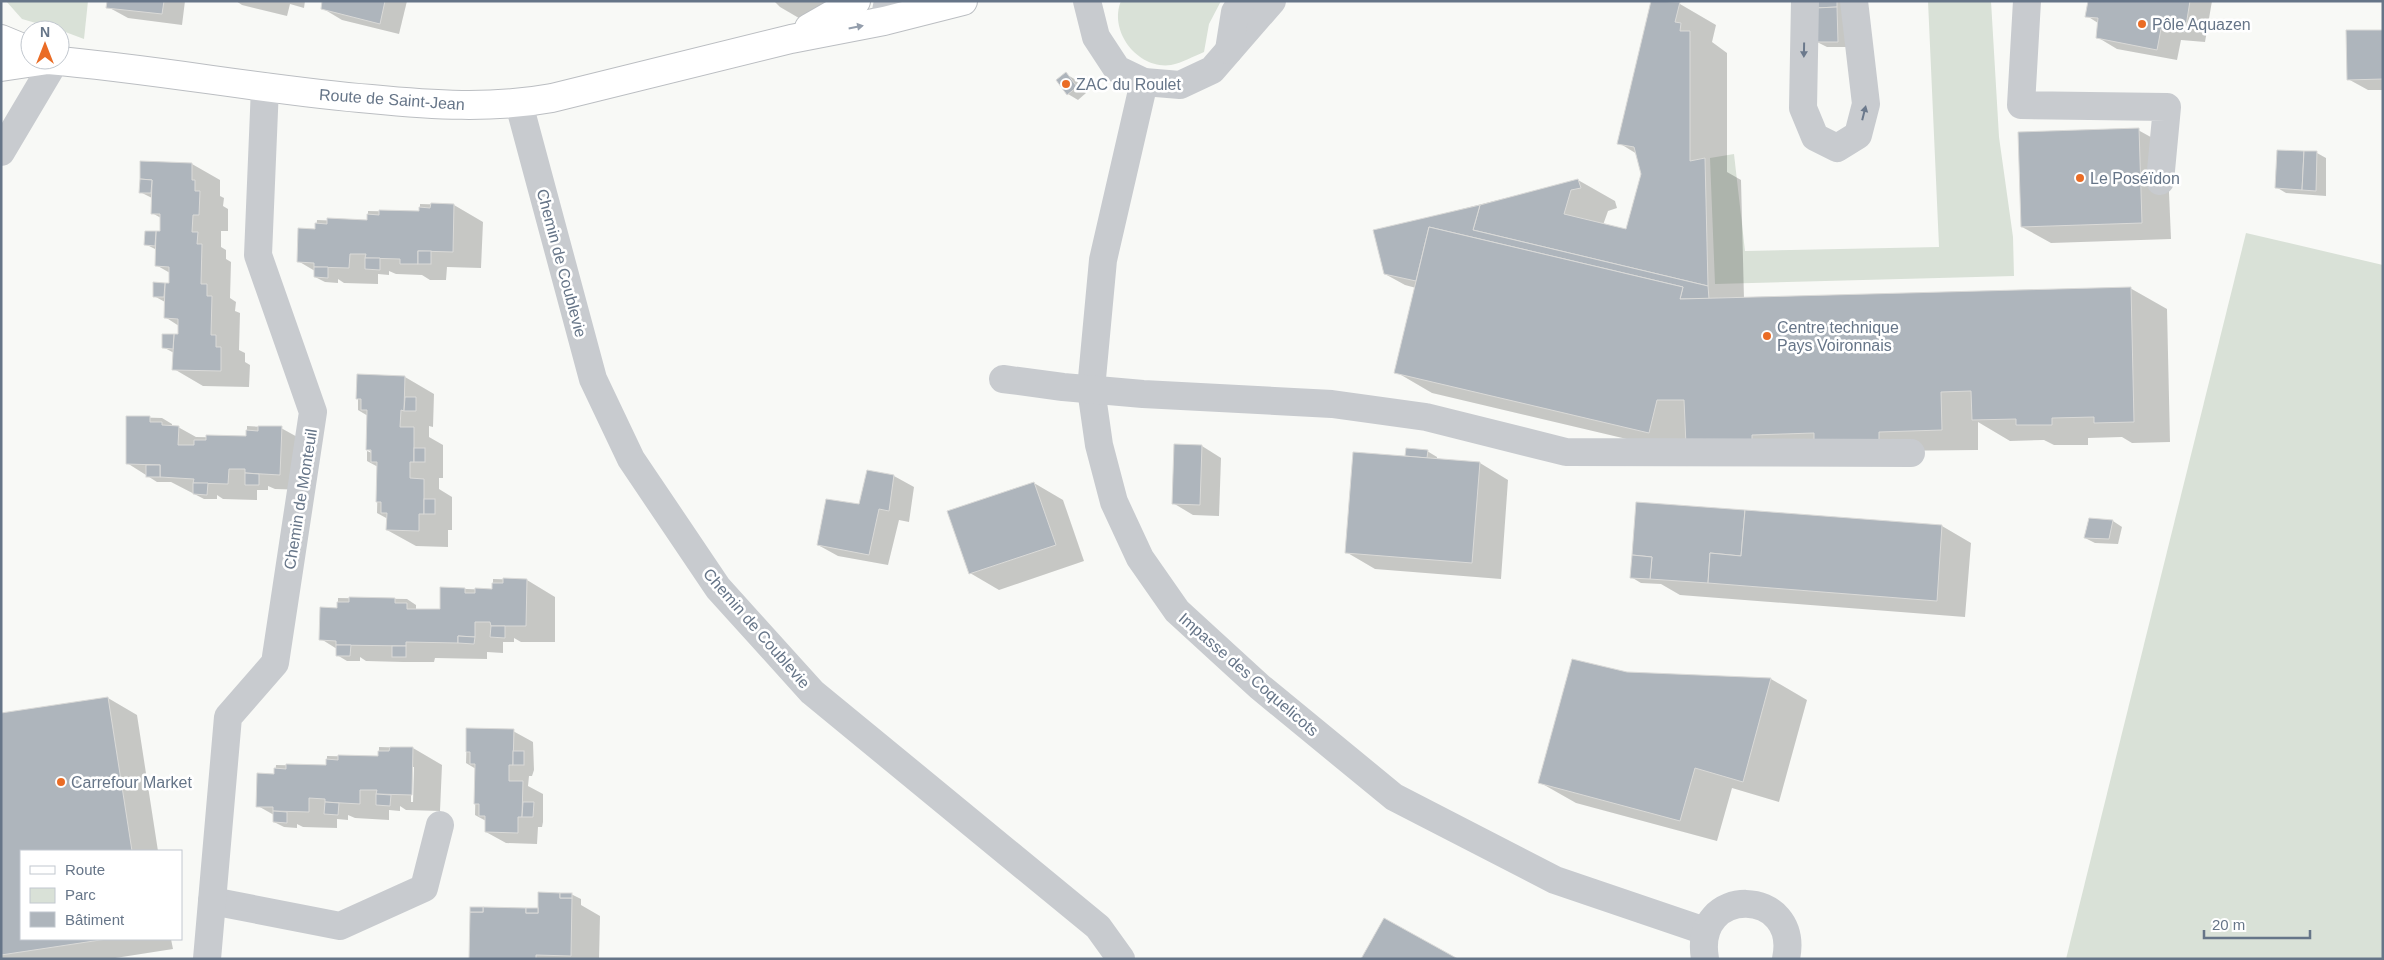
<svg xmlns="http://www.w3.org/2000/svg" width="2384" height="960" viewBox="0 0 2384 960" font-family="Helvetica,sans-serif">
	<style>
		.green { fill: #d9e1d7 }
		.shadow { fill: #0003; fill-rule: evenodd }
		.building { fill: #aeb5bc; stroke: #dadad8 }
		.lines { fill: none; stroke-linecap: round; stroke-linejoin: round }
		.major-casing { stroke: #bbbec2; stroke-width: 30 }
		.minor { stroke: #c8cbcf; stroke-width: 28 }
		.major { stroke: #fff; stroke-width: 28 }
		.oneway { fill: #949eac }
		.oneway2 { fill: #6b798c }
		.poi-dot { fill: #ea6c25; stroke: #fff; stroke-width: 2 }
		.labels { text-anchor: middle; stroke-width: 5; stroke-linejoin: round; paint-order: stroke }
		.poi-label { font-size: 16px; fill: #667588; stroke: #fff; text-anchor: start }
		.street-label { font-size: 16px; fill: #667588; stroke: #fff }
	</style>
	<rect width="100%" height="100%" fill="#f8f9f6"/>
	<!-- green -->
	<g class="green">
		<polygon points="6,1 88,1 84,39 60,30 22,19"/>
		<path d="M1121,1H1221L1209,24L1204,52C1194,56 1182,63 1171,65C1139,70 1108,32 1121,1Z"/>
		<polygon points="1928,1 1991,1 1999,137 2013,237 2014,276 1715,284 1710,158 1734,154 1745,251 1939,247"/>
		<polygon points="2246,233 2383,265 2383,959 2066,959"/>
	</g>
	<!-- shadow -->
	<g class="shadow">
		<polygon points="108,1 185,1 182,25 128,18 108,7"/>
		<polygon points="236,1 305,1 304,8 290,4 287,16 242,5"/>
		<polygon points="324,1 407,1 399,34 342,20 322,8"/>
		<polygon points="774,1 845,1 816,28 780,7"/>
		<polygon points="1653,1 1673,1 1680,4 1716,25 1712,42 1727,53 1727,172 1741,180 1744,299 2130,288 2167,309 2170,442 2132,443 2122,437 2088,438 2088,445 2054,445 2044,440 2010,441 1978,422 1978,450 1686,453 1432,393 1396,372 1416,288 1405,285 1385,274 1374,231 1578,180 1615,201 1617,208 1608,211 1603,225 1627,231 1642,174 1637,154 1619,143"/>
		<polygon points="1816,1 1846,1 1847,47 1827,47 1817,42"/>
		<polygon points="2089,1 2212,1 2205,42 2181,40 2177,60 2117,49 2097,37 2098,23 2087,16"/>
		<polygon points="2383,31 2383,90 2368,90 2348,79"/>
		<polygon points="1066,74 1076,80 1086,93 1078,100 1068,94"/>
		<polygon points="2138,130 2167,146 2171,239 2051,243 2022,227"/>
		<polygon points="2317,153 2326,158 2326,196 2286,193 2276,187"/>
		<polygon points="192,164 220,180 220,196 224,198 223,206 228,209 228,231 221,231 221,247 226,250 226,259 231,262 230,298 236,302 235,311 240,313 239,350 245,353 245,362 250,365 249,387 203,386 174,369 174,353 163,347 163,335 179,336 179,326 165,317 165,302 154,296 155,283 170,284 170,273 156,265 157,250 145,244 146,232 161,232 161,218 152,213 152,198 140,192 141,179"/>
		<polygon points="420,204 454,205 483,222 481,268 447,267 446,280 430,280 422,275 396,274 389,271 389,275 378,274 378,284 344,283 338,279 338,283 325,282 315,277 315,271 298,261 316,230 317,220 368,222 368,211 420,212"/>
		<polygon points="358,376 405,377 434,394 433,427 429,426 429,437 443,445 443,478 439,478 439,489 452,497 452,530 448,530 448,547 416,546 387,530 388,519 377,513 378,467 367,461 367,451 372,453 368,449 368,416 358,410"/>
		<polygon points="128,417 162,418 172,424 172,427 178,427 196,437 247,438 247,426 281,428 310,444 308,490 275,489 268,486 268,490 257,490 257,500 223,499 217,495 217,499 204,499 171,482 157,482 127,463"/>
		<polygon points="1202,446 1221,458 1219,516 1193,515 1173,503"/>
		<polygon points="1407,449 1427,451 1437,457 1437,460 1480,463 1508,480 1501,579 1375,569 1346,552 1406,458"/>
		<polygon points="894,476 914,487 909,522 899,520 888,565 838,556 818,545"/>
		<polygon points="1034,483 1063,500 1084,561 999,590 970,573"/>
		<polygon points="1637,503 1942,526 1971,543 1965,617 1680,595 1661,584 1641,583 1631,577"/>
		<polygon points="2113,521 2122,527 2118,544 2095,543 2085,538"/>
		<polygon points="493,579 527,580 555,597 555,642 521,642 514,638 514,642 503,642 503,653 487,652 487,659 435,658 434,662 403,662 366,661 360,657 360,661 347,661 337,655 337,649 321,639 338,609 338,598 407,599 416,605 416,610 441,611 441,588 493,590"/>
		<polygon points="1626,673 1771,679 1807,700 1779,802 1732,788 1717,841 1576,803 1539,782"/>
		<polygon points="108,698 137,715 158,851 21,851 21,939 171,939 173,949 109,959 1,959 1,714"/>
		<polygon points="467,730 513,731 533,742 534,770 532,776 529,776 528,786 543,794 543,822 542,827 538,827 537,844 506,843 486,832 486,821 475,815 476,769 466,763"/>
		<path d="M379,747L413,748L442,765L440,811L406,810L400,806V811L389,810V820L355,818L348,815V820L337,819V828L303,827L297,824V828L284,827L274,822V815L258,806L275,775L276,765L327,766V756L379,757ZM411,767H414L413,802H411Z"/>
		<polygon points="571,894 581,899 581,905 600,916 599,959 471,959 539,909"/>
	</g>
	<!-- building -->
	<g class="building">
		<polygon points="107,1 164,1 162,14 106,8"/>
		<polygon points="322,1 385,1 380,24 321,9"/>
		<polygon points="1651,1 1680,2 1675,22 1681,23 1680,31 1690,31 1690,161 1705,158 1708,286 1473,230 1480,205 1578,179 1581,188 1571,190 1564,214 1626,229 1641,174 1634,147 1617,144"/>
		<polygon points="1815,1 1837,1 1837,7 1815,8"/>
		<polygon points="2088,1 2190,1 2185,32 2161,29 2157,50 2096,38 2098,18 2085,17"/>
		<polygon points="1837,7 1838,42 1816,42 1815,8"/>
		<polygon points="2346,30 2383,30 2383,79 2347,80"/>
		<polygon points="1066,72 1077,87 1067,95 1056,80"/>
		<polygon points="2139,128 2142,223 2021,227 2018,132"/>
		<polygon points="2277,150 2304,151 2302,190 2275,188"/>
		<polygon points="2304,151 2317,151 2316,191 2302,190"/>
		<polygon points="140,161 192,163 192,180 195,180 195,191 200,191 199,215 193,215 192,232 198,232 197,244 202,244 201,284 207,284 207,296 212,296 211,335 216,335 216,347 221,347 221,371 172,370 174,334 178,334 178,319 164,318 165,283 169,283 169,267 155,266 156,231 160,231 160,214 151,214 152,180 140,179"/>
		<polygon points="140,179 152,180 151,193 139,193"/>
		<polygon points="431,203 454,204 453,252 418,251 418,264 400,264 400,259 365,258 366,254 350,254 349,268 314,267 314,263 297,262 298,228 315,229 315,223 327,224 327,218 367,220 367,214 379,215 379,210 419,211 419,207 430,208"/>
		<polygon points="1480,205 1473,230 1708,286 1709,299 1680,299 1683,287 1429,227 1416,281 1384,274 1373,230"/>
		<polygon points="1429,227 1683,287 1680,299 2131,287 2134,422 2094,423 2094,417 2052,418 2052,425 2016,425 2016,419 1972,420 1971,391 1941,392 1942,430 1879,432 1879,440 1814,442 1814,433 1752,435 1752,443 1686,445 1684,400 1657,400 1649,433 1394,373"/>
		<polygon points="145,231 156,231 155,246 144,245"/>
		<rect x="418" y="251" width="13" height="13"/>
		<polygon points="365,258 380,258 380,270 365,269"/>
		<polygon points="314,267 328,267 328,278 314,277"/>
		<polygon points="153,282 165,283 164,297 153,297"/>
		<polygon points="162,334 174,334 173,349 162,348"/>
		<polygon points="357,374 405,376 404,411 401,410 400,427 414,427 414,462 410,462 410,478 424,479 424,514 419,514 419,531 386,530 387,513 381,513 381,502 376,502 377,462 371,462 371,450 366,450 367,410 361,410 361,399 356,399"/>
		<polygon points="405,397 416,397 416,411 404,411"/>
		<polygon points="126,416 150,416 150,422 162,422 162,425 179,426 178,445 194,445 194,440 206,440 206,435 246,436 246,430 258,431 258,426 282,426 280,475 245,473 245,469 229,469 228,484 193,483 194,479 160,477 160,465 126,464"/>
		<polygon points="1174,444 1202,445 1200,505 1172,504"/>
		<rect x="414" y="448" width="11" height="14"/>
		<polygon points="1406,448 1428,450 1427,458 1405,456"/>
		<polygon points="1353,452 1480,462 1472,563 1345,553"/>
		<rect x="146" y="465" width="14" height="12"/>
		<polygon points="867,470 894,475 889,511 879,509 869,555 817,545 826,499 859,504"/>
		<polygon points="245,473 259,474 259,485 245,485"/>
		<polygon points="1034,482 1056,545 969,574 947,511"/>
		<polygon points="193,483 208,483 207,495 193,494"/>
		<rect x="424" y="499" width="11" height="15"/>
		<polygon points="1636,502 1745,510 1741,556 1710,553 1708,583 1650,579 1652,557 1632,555"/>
		<polygon points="1745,510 1942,525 1937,601 1708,583 1710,553 1741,556"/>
		<polygon points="2089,518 2113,520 2109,539 2084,538"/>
		<polygon points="1632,555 1652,557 1650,579 1630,578"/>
		<polygon points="503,578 527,579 526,626 491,626 490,622 475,622 475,637 458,636 458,643 406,642 406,646 336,645 336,641 319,640 320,607 337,608 337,602 349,602 349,597 395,598 395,603 407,603 407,609 440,609 440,587 465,588 465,593 475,593 475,588 492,589 492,583 503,583"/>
		<polygon points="491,626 505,626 505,638 490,637"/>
		<polygon points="458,636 475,637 474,644 458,643"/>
		<polygon points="336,645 351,645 350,656 336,656"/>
		<rect x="392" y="646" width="14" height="11"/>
		<polygon points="1572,659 1627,672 1771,678 1743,782 1695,768 1680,821 1538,783"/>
		<polygon points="108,697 132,851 21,851 21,939 107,939 1,955 1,713"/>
		<polygon points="466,728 514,729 513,765 509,765 509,781 523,781 522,817 518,817 518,833 485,832 485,816 479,816 479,804 474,804 475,764 470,764 470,752 466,752"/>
		<polygon points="390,747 413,747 412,795 376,794 377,790 360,790 360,804 325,802 325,799 309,798 309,812 273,811 273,807 256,807 257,773 274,774 274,768 286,769 286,764 326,765 326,759 338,760 338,755 378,756 378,751 389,751"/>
		<rect x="513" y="751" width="11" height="14"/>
		<polygon points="376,794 391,795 390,806 376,805"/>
		<polygon points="325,802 339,803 338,815 324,814"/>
		<polygon points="523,802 534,802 533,817 522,817"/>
		<polygon points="273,811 287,812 287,823 273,822"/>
		<polygon points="538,892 560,893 560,898 572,898 571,956 536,955 536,959 469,959 470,912 483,912 483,907 526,908 526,913 538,913"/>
		<rect x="560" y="893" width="12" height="5"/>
		<rect x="470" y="907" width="13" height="5"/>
		<rect x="526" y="908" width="12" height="5"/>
		<polygon points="1384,918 1458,959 1361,959"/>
	</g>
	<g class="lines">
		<defs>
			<g id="major">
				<polyline points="809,28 856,1"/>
				<polyline points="1,39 30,51"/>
				<path d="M1,67L48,60C156,69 263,90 371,99C432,105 492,109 552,98L791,39L884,21L963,1"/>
			</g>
		</defs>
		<!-- major casing -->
		<use href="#major" class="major-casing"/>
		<!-- minor -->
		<g class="minor">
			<polyline points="1087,1 1096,37 1117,69 1144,82 1180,85 1212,70 1272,1"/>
			<polyline points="1805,1 1803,108 1815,137 1837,148 1858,135 1866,104 1854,1"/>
			<polyline points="2027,1 2021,105 2167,107 2160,181"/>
			<polyline points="884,21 888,1"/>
			<polyline points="1229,50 1235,12 1242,1"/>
			<polyline points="1144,82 1103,260 1091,389 1099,445 1114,502 1140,558 1177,611 1260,687 1394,797 1555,880 1705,931"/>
			<polyline points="519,104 593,379 631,459 718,588 812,692 1098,927 1121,959"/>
			<polyline points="1,152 55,61"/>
			<polyline points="1003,379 1063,387 1143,394 1332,404 1426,417 1566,452 1911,453"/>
			<polyline points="212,901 340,926 424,888 440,825"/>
			<polyline points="207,959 228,717 275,663 313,412 258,255 265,87"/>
			<path d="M1705,959C1692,884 1801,887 1786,959"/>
		</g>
		<!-- major -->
		<use href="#major" class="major"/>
	</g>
	<!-- one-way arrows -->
	<defs><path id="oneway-solid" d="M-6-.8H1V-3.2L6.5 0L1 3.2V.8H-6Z" transform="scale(1.25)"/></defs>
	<use class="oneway" href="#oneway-solid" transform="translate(856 27) rotate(-11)"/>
	<g class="oneway2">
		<use href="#oneway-solid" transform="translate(1804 50) rotate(91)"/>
		<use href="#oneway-solid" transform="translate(1864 113) rotate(-76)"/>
	</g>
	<!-- markers -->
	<g class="poi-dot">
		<circle cx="2142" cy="24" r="5"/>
		<circle cx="1066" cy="84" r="5"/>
		<circle cx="2080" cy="178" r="5"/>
		<circle cx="1767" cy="336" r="5"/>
		<circle cx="61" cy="782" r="5"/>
	</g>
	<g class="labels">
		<!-- poi labels -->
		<g class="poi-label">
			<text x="2152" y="30">Pôle Aquazen</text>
			<text x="1076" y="90">ZAC du Roulet</text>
			<text x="2090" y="184">Le Poséïdon</text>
			<text x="1777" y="333">Centre technique<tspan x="1777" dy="18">Pays Voironnais</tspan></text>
			<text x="71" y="788">Carrefour Market</text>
		</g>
		<!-- street labels -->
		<g class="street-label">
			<text transform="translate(392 99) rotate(4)" y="6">Route de Saint-Jean</text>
			<text transform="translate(562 263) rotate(75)" y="6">Chemin de Coublevie</text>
			<text transform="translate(300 499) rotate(-81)" y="6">Chemin de Monteuil</text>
			<text transform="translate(757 628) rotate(49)" y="6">Chemin de Coublevie</text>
			<text transform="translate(1249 674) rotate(41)" y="6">Impasse des Coquelicots</text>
		</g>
	</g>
	<!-- border -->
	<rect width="2384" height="960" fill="none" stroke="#667588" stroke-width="5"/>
	<!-- legend -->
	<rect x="20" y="850" width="162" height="90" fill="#ffffff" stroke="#c2c8cf"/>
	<rect x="30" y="866" width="25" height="8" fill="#ffffff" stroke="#c2c8cf"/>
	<text x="65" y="875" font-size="15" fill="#667588">Route</text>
	<rect x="30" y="888" width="25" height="15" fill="#d9e1d7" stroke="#c2c8cf"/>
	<text x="65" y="900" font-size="15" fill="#667588">Parc</text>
	<rect x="30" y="912" width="25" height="15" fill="#aeb5bc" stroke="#c2c8cf"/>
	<text x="65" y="925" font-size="15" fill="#667588">Bâtiment</text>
	<!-- north arrow -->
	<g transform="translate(45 45)"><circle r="24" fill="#ffffff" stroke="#c2c8cf"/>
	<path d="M0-4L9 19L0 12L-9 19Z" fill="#ea6c25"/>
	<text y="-8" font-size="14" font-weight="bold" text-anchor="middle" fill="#667588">N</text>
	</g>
	<!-- scale -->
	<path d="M2204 930v8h106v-8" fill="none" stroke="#667588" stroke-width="2.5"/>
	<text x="2212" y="930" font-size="15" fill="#667588" stroke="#ffffff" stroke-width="4" paint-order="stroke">20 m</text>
</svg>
